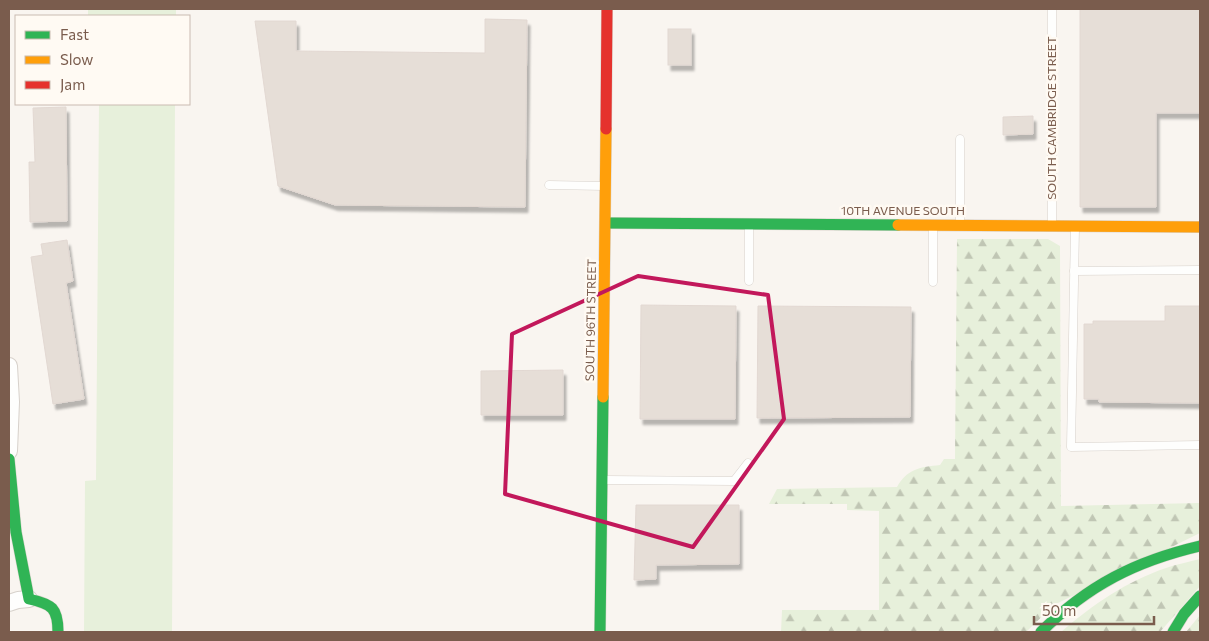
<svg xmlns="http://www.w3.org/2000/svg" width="1209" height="641" viewBox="0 0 1209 641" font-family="Commissioner,sans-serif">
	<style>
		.green { fill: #e7f0db }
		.forest { fill: url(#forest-firs) }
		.building { fill: #e6ded7; stroke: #e2d8d2; filter: url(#shadow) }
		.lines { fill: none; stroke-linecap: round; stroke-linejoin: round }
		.lane-casing { stroke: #d7d1cb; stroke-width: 9 }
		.street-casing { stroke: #d7d1cb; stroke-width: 18 }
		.fast-casing { stroke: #d9d2cb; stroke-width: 12 }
		.slow-casing { stroke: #d9d2cb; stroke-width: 12 }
		.jam-casing { stroke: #d9d2cb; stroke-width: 12 }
		.lane { stroke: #fefefd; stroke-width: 8 }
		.street { stroke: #fefefd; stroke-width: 16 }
		.fast { stroke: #30b455; stroke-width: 11 }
		.slow { stroke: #ff9f0a; stroke-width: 11 }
		.jam { stroke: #e5322d; stroke-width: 11 }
		.marked { fill: none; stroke: #c2185b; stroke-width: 4; stroke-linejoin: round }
		.labels { text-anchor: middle; stroke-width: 5; stroke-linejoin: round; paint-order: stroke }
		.street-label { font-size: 12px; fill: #7a5c4d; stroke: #fffaf3 }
	</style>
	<defs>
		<pattern id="forest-firs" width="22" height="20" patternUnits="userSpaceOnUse" patternTransform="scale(1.25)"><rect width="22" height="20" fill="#e7f0db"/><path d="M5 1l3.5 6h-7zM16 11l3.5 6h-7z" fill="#c0c6b4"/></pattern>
		<filter id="shadow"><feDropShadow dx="3" dy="5.5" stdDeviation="1" flood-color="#0004"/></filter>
	</defs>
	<rect width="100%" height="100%" fill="#f9f5f0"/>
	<!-- green -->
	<g class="green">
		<rect x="88" y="9" width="88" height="7"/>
		<polygon points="99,104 175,104 172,632 84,632 85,481 96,480"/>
	</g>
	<!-- forest -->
	<g class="forest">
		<path d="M957,239H1048L1060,246L1061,506L1200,503V533L1054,605L1026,632H781L782,610H879V511L847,510V504H769L777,489L897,487C907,469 920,467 940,465L944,459H955Z"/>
		<path d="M1200,559V586L1160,632H1061C1092,605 1127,581 1166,568C1177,564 1189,562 1200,559Z"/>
		<polygon points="1200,615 1200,632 1186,632"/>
	</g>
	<!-- building -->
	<g class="building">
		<polygon points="1080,9 1200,9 1200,113 1156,113 1156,207 1080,207"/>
		<polygon points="485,19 527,20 525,207 335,205 278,186 255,21 296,21 296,51 485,53"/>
		<rect x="668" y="29" width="23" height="36"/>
		<polygon points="66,107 67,221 30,222 29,162 35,162 33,108"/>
		<polygon points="1033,116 1033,134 1003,135 1003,117"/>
		<polygon points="67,240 73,281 66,283 84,399 53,404 31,257 43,255 41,244"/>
		<polygon points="641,305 736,306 735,419 640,419"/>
		<polygon points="758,306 911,307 910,417 757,418"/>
		<polygon points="1165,306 1200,306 1200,403 1099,402 1099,399 1084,399 1084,324 1093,324 1093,321 1165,321"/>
		<polygon points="563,370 563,415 481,415 481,371"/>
		<polygon points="636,505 739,505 739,564 656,565 656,579 634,580"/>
	</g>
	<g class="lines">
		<defs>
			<g id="lane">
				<polyline points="960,139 960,222"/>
				<polyline points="549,185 604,186"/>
				<polyline points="1052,224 1052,9"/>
				<polyline points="1075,228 1071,447 1200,445"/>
				<polyline points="1074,271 1200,270"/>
				<polyline points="749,281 749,226"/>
				<polyline points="933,282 933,228"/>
				<polyline points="605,480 734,481 748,463"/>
			</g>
			<g id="street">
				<polyline points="9,366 11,402 9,451"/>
				<polyline points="9,603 18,600 29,599"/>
			</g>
			<g id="fast">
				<polyline points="606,223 898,225"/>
				<path d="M9,459L16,532L29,599C52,604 58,608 58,632"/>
				<polyline points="600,632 603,397"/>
				<path d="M1041,632C1088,585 1136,561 1200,546"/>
				<polyline points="1173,632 1184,614 1200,596"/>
			</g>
			<g id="slow">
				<polyline points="898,225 1200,227"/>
				<polyline points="603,397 606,129"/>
			</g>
			<polyline id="jam" points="606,129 607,9"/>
		</defs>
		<!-- lane casing -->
		<use href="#lane" class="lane-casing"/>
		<!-- street casing -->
		<use href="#street" class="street-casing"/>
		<!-- fast casing -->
		<use href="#fast" class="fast-casing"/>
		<!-- slow casing -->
		<use href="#slow" class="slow-casing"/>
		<!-- jam casing -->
		<use href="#jam" class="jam-casing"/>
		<!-- lane -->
		<use href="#lane" class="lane"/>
		<!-- street -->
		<use href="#street" class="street"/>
		<!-- fast -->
		<use href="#fast" class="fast"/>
		<!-- slow -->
		<use href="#slow" class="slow"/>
		<!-- jam -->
		<use href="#jam" class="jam"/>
	</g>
	<!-- marked area -->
	<path class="marked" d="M638,276L768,295L784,419L693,547L505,494L512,334Z"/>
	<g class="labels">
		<!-- street labels -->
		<g class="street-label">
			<text transform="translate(1052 118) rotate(-90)" y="4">SOUTH CAMBRIDGE STREET</text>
			<text x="903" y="215">10TH AVENUE SOUTH</text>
			<text transform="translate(591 320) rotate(-89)" y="4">SOUTH 96TH STREET</text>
		</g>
	</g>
	<!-- border -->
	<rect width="1209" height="641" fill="none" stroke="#7a5c4d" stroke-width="20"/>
	<!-- legend -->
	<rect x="15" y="15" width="175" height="90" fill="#fffaf3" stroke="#cabbb1"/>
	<rect x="25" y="31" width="25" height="8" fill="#30b455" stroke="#cabbb1"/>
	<text x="60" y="40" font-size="15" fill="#7a5c4d">Fast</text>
	<rect x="25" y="56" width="25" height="8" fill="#ff9f0a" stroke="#cabbb1"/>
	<text x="60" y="65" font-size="15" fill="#7a5c4d">Slow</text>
	<rect x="25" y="81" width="25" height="8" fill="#e5322d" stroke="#cabbb1"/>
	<text x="60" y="90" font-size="15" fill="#7a5c4d">Jam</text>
	<!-- scale -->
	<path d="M1034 616v8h120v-8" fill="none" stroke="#7a5c4d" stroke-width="2.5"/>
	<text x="1042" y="616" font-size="15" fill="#7a5c4d" stroke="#fffaf3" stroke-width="4" paint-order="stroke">50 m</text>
</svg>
